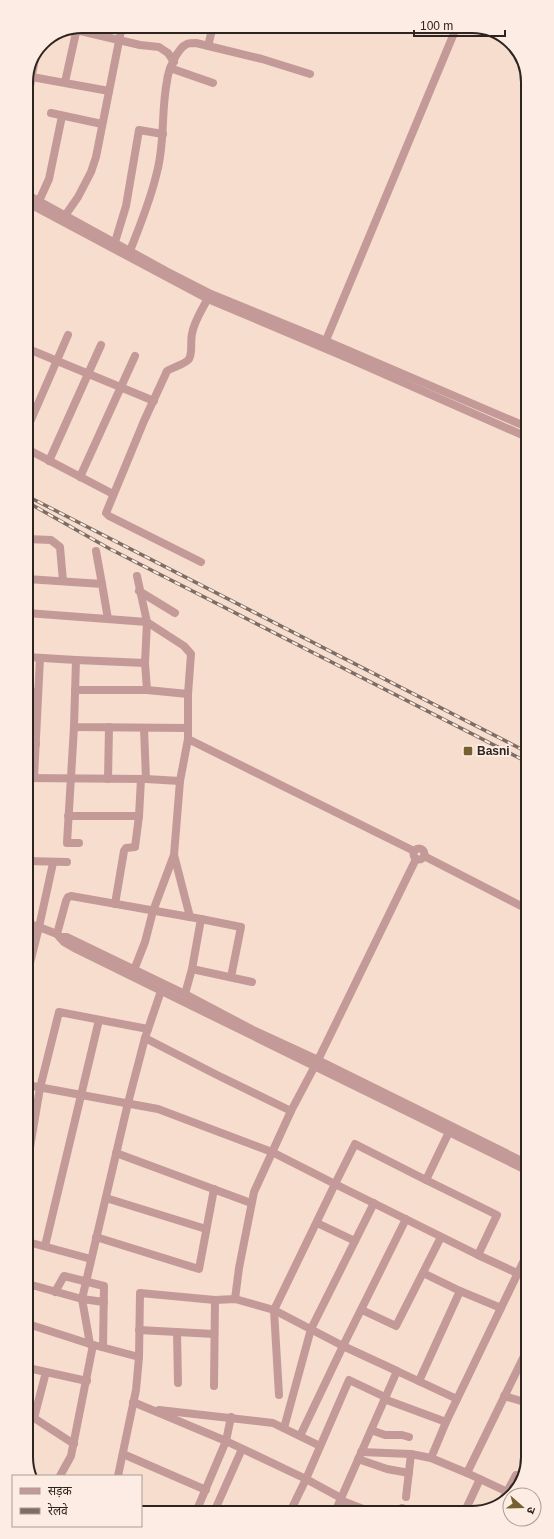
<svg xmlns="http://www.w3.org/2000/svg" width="554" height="1539" viewBox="0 0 554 1539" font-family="Helvetica,'Noto Sans Devanagari',sans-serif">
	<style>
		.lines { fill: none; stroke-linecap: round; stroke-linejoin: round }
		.minor { stroke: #c49a99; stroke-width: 8 }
		.rail-casing { stroke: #7d6d64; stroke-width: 3.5 }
		.rail { stroke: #fcece3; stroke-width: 2; stroke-dasharray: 6; stroke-linecap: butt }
		.poi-dot { fill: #756130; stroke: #fcece3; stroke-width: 1.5 }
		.labels { text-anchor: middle; stroke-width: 4; stroke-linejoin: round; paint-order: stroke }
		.poi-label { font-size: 12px; font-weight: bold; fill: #2e241f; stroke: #fcece3; text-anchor: start }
		.rim { fill: none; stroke: #2e241f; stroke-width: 2 }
	</style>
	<rect width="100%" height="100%" fill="#f6ddcd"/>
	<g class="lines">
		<!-- minor -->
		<g class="minor">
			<polyline points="76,30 140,45 159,47 168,53 174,62"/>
			<polyline points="208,46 213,26"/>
			<polyline points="170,68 213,83"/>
			<polyline points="32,77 109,91"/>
			<polyline points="65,82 77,28"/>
			<polyline points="26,108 35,59"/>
			<polyline points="51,113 102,124"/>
			<polyline points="26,194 166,271 211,294 326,341 527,427"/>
			<polyline points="39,201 49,179 62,116"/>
			<polyline points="26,202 208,299 350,359 527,437"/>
			<polyline points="62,220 78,197 91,172 96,157 122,26"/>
			<polyline points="115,242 126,206 139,130 163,134"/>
			<path d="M130,251C140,225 151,199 157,172C165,143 161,111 167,81C168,71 177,48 187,44C189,43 193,43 196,43L262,59L310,74"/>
			<polyline points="324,345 457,26"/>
			<polyline points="26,348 154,401"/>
			<polyline points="27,429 68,335"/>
			<polyline points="27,449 113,494"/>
			<polyline points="49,461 101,345"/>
			<polyline points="80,477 135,356"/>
			<polyline points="27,539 51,540 60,547 63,581"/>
			<polyline points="96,551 102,584"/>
			<path d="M201,562L109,516L106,513L144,421L167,371C173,367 186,364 189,359C193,352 190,342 192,334C194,320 204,307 210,294"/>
			<polyline points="137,576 147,622 145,663 76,660 74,727 187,728"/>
			<polyline points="27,579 102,584 108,619"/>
			<polyline points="27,579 27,539"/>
			<polyline points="139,591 175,613"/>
			<polyline points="27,613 147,622 184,646 191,654 188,694 188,739 414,851"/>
			<polyline points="27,657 76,660"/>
			<polyline points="145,663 147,690"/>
			<polyline points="75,690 147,690 188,694"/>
			<polyline points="27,691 38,692"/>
			<polyline points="74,727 67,843 79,843"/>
			<polyline points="144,728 146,779"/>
			<polyline points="188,739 180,781 174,855 190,917"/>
			<polyline points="27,743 36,744"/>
			<polyline points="27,778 146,779 180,781"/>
			<polyline points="34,778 40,658"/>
			<polyline points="108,779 109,727"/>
			<polyline points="68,816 139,816 135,847 126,848 124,851 115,904"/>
			<polyline points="139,816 141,779"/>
			<circle cx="419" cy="854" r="5.5"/>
			<polyline points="424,856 527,909"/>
			<polyline points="27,861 67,862"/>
			<polyline points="201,919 241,927 231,977"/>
			<polyline points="27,923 39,927 53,863"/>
			<polyline points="57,934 66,901 68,897 71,896 201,919 192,969 185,994"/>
			<polyline points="60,937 67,937 185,994 255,1031 318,1060 528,1164"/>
			<polyline points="192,969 252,982"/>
			<polyline points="134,970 145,942 153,911 174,855"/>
			<polyline points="27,975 39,927 57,934 64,942 76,949 528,1171"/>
			<polyline points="145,1038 217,1075 291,1111"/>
			<polyline points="27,1085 158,1109 272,1152 335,1184 355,1144 426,1180"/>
			<polyline points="449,1132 426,1180 497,1215 478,1255 517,1273"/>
			<polyline points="116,1153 251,1203"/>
			<polyline points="28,1159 40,1088 59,1012 148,1029"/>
			<polyline points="106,1198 206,1229"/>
			<polyline points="317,1223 355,1241"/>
			<polyline points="96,1237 199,1269 214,1189"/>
			<polyline points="28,1242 91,1259"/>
			<polyline points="45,1246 99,1020"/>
			<polyline points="28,1284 82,1299 104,1302"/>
			<polyline points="460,1291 501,1308"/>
			<polyline points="55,1292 64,1276 104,1286 103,1347"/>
			<polyline points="235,1299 239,1268 254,1192 291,1111 318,1060 416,859"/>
			<polyline points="362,1310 396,1326 441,1237"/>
			<polyline points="28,1324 90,1344"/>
			<polyline points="139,1330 214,1334"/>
			<polyline points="177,1332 178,1383"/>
			<polyline points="139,1357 140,1293 215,1300 235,1299 274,1310 343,1346 397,1371"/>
			<polyline points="28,1368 87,1381"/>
			<polyline points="46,1372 34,1418 74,1444"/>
			<polyline points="419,1381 460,1291 423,1273"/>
			<polyline points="214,1386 215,1300"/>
			<polyline points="279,1395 274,1310 335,1184 478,1255"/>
			<polyline points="504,1396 528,1403"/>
			<polyline points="384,1399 446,1422"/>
			<polyline points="133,1402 226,1441 306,1479 341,1498"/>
			<polyline points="159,1410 273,1423 320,1446"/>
			<polyline points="284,1428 311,1329 374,1203"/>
			<polyline points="371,1430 385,1435 402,1435 409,1437"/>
			<polyline points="300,1436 343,1346 406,1219"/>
			<polyline points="361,1452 411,1454 431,1458"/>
			<polyline points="123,1454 206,1490"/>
			<polyline points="358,1459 387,1469 409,1473"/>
			<polyline points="467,1473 528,1348"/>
			<polyline points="60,1476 71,1456 93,1345"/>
			<polyline points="118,1476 136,1390 139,1357 90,1344 82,1299 128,1103 145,1038 161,991"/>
			<polyline points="512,1494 467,1473 431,1458 446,1422 528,1252"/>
			<polyline points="406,1497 411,1454"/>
			<polyline points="340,1500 371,1512"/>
			<polyline points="502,1501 516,1475 522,1476"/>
			<polyline points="402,1508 412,1511"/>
			<polyline points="465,1511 480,1479"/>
			<polyline points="196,1512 226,1441 231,1417"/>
			<polyline points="214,1512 242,1449"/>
			<polyline points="290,1512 306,1479 349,1380 385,1397"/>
			<polyline points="335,1512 397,1371 457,1399"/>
		</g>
		<defs>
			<g id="rail">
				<polyline points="27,496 527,752"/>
				<polyline points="27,502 110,549 527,762"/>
			</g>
		</defs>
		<!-- rail casing -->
		<use href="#rail" class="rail-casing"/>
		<!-- rail -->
		<use href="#rail" class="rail"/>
	</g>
	<!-- markers -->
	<rect class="poi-dot" x="463" y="746" width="10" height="10" rx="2"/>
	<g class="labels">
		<!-- poi labels -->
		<g class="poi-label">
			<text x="477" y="755">Basni</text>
		</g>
	</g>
	<!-- crop -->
	<path d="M0 0H554V1539H0ZM82 33H472A49 49 0 0 1 521 82V1457A49 49 0 0 1 472 1506H82A49 49 0 0 1 33 1457V82A49 49 0 0 1 82 33Z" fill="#fcece3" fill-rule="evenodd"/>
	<path class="rim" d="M82 33H472A49 49 0 0 1 521 82V1457A49 49 0 0 1 472 1506H82A49 49 0 0 1 33 1457V82A49 49 0 0 1 82 33Z"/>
	<!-- legend -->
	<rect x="12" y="1475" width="130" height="52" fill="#fcece3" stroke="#aa9c95"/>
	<rect x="20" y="1488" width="20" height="6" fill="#c49a99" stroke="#aa9c95"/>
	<text x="48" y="1495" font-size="12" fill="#2e241f">सड़क</text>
	<rect x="20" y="1508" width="20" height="6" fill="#7d6d64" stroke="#aa9c95"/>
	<text x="48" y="1515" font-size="12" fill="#2e241f">रेलवे</text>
	<!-- north arrow -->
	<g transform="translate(522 1507) rotate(110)"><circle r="19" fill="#fcece3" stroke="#aa9c95"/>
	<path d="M0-3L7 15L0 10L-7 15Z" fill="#756130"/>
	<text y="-6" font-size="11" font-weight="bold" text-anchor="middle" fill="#2e241f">उ</text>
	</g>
	<!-- scale -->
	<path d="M414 30v6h91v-6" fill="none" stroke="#2e241f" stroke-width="2"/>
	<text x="420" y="30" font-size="12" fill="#2e241f" stroke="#fcece3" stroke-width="3" paint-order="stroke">100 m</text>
</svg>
